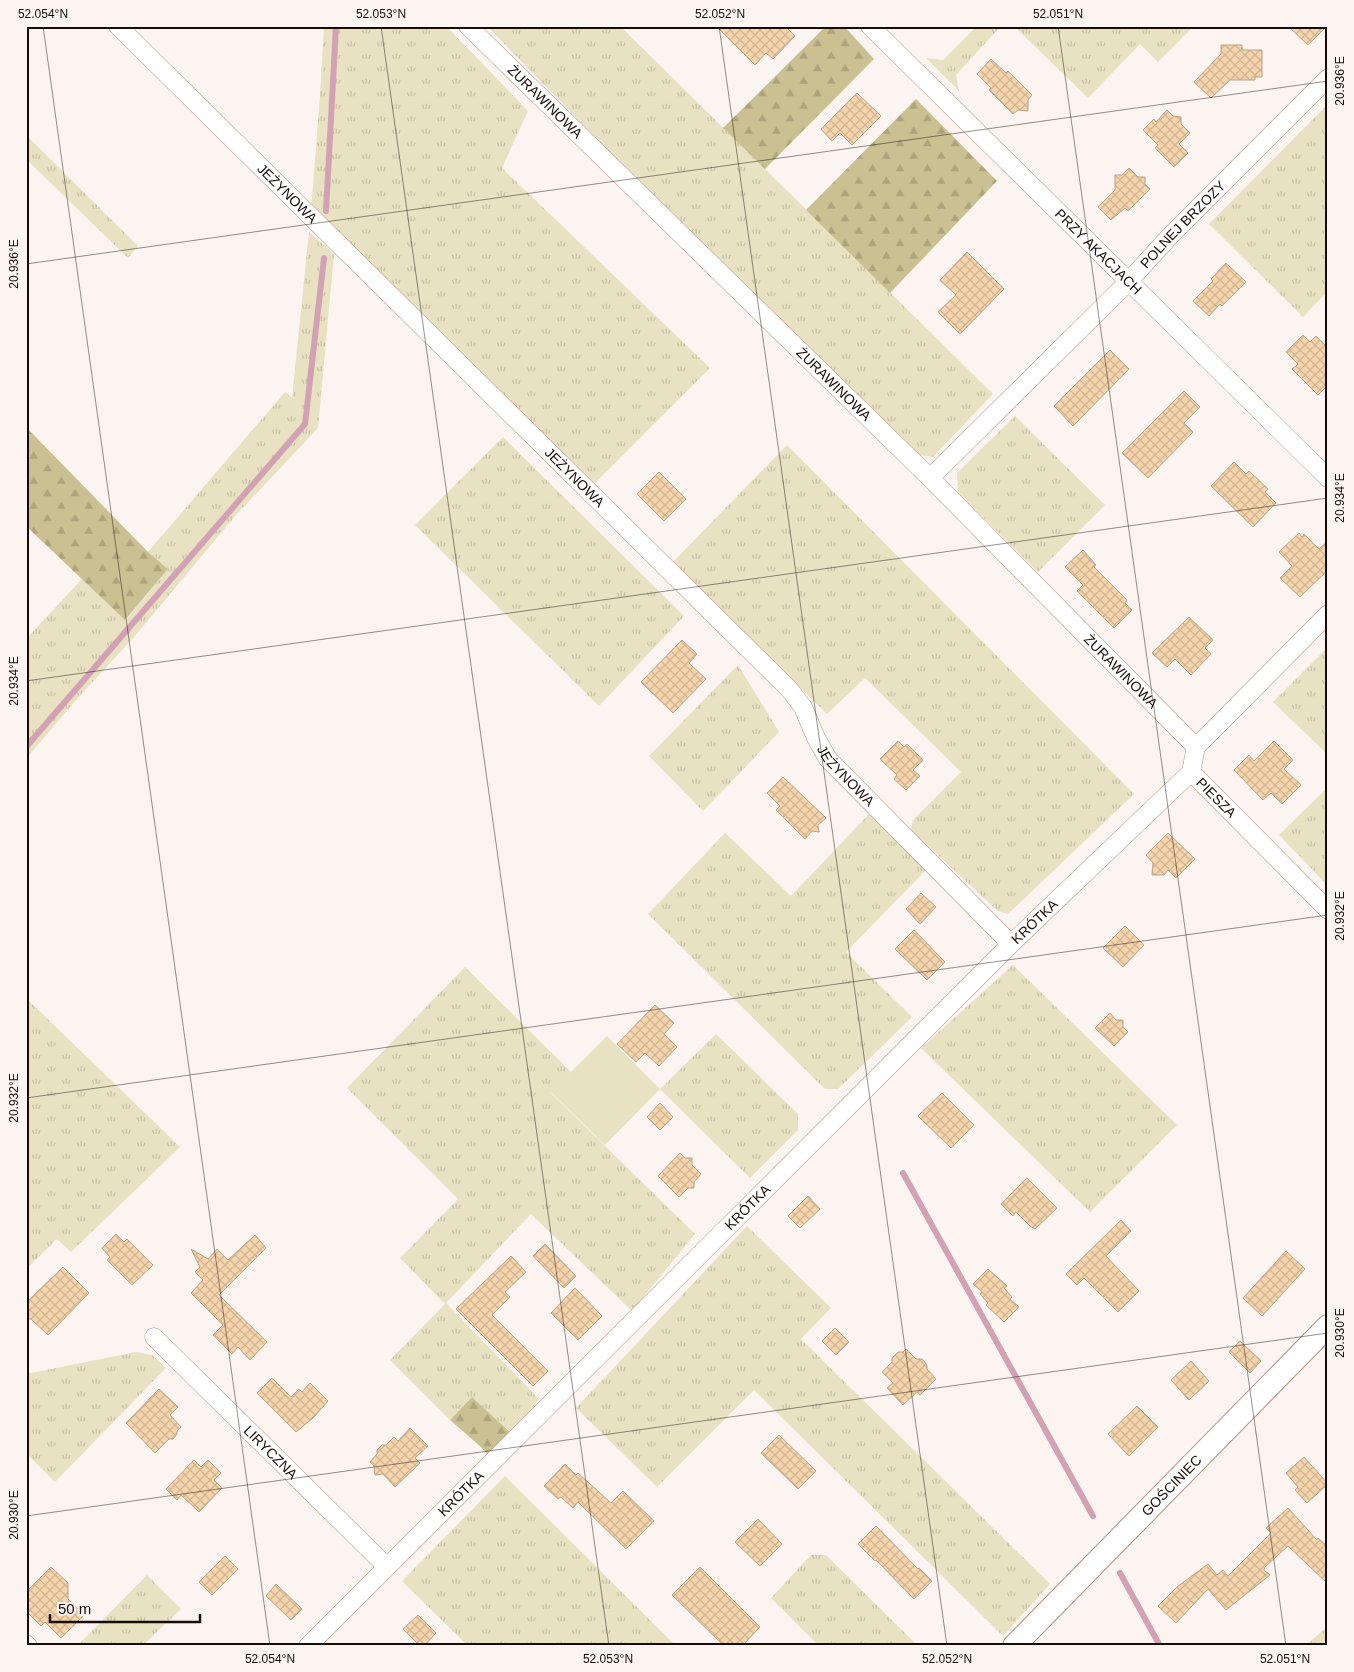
<svg xmlns="http://www.w3.org/2000/svg" width="1354" height="1672" viewBox="0 0 1354 1672" font-family="Arial,sans-serif">
	<style>
		.grass { fill: url(#grass-tufts) }
		.forest { fill: url(#forest-firs) }
		.green { fill: #e8e1c2 }
		.lines { fill: none; stroke-linecap: round; stroke-linejoin: round }
		.stream { stroke: #d3a1b4; stroke-width: 6 }
		.building { fill: url(#building-cross-hatch); stroke: #b9a389 }
		.minor-casing { stroke: #b39384; stroke-width: 19 }
		.tertiary-casing { stroke: #b39384; stroke-width: 24 }
		.minor { stroke: #fff; stroke-width: 18 }
		.tertiary { stroke: #fff; stroke-width: 22 }
		.ticks { fill: none; stroke: #170c07; stroke-width: 1; stroke-opacity: 0.45 }
		.labels { text-anchor: middle; stroke-width: 4; stroke-linejoin: round; paint-order: stroke }
		.street-label { font-size: 14px; fill: #170c07; stroke: #fbf4f1 }
		.neatline { fill: none; stroke: #170c07; stroke-width: 2 }
		.ticks-label { font-size: 12px; text-anchor: middle; fill: #170c07 }
	</style>
	<defs>
		<pattern id="grass-tufts" width="24" height="20" patternUnits="userSpaceOnUse" patternTransform="scale(1.25)"><rect width="24" height="20" fill="#e8e1c2"/><path d="M3 7l-1-3M5 7V3M7 7l1-3M15 17l-1-3M17 17v-4M19 17l1-3" fill="none" stroke="#c6c0a5"/></pattern>
		<pattern id="forest-firs" width="22" height="20" patternUnits="userSpaceOnUse" patternTransform="scale(1.25)"><rect width="22" height="20" fill="#cac091"/><path d="M5 1l3.5 6h-7zM16 11l3.5 6h-7z" fill="#ada47c"/></pattern>
		<pattern id="building-cross-hatch" width="8" height="8" patternUnits="userSpaceOnUse" patternTransform="scale(1.25)"><rect width="8" height="8" fill="#f5d4ac"/><path d="M0 0l8 8M0 8l8-8" fill="none" stroke="#d1b592"/></pattern>
	</defs>
	<rect width="100%" height="100%" fill="#fbf4f1"/>
	<!-- grass -->
	<g class="grass">
		<polygon points="324,26 446,26 528,111 502,168 710,368 593,485 311,211 320,96"/>
		<polygon points="487,26 620,26 993,394 933,457 919,455 585,127"/>
		<polygon points="977,26 1001,26 956,75 959,91 926,58 943,60"/>
		<polygon points="1014,26 1194,26 1158,62 1140,44 1088,98"/>
		<polygon points="1328,104 1328,291 1303,317 1209,224"/>
		<polygon points="26,135 138,246 128,258 26,159"/>
		<polygon points="309,232 334,254 318,428 236,515 134,637 77,699 26,759 26,639 82,579 126,620 168,569 148,552 285,392 292,398"/>
		<polygon points="1015,416 1105,505 1038,572 958,492 957,473"/>
		<polygon points="503,437 684,616 599,706 415,525"/>
		<polygon points="787,445 1134,794 1008,914 998,911 911,830 913,820 961,772 865,678 827,714 672,563"/>
		<polygon points="1328,647 1328,755 1273,702"/>
		<polygon points="738,665 779,732 703,811 649,756"/>
		<polygon points="1328,787 1328,886 1279,835"/>
		<polygon points="869,814 926,870 846,952 912,1017 838,1089 825,1089 648,914 725,833 791,896"/>
		<polygon points="1013,965 1177,1125 1090,1212 921,1048"/>
		<polygon points="465,967 571,1072 551,1093 695,1234 632,1311 531,1214 446,1303 539,1399 512,1434 472,1397 450,1420 390,1360 445,1304 400,1258 458,1199 347,1088"/>
		<polygon points="26,998 180,1147 71,1252 57,1239 26,1269"/>
		<polygon points="716,1034 798,1114 798,1130 750,1178 660,1089"/>
		<polygon points="747,1226 831,1308 801,1339 1050,1584 1003,1636 754,1390 657,1487 576,1408"/>
		<polygon points="136,1352 152,1355 166,1368 55,1482 26,1453 26,1374"/>
		<polygon points="505,1476 676,1646 468,1646 402,1581"/>
		<polygon points="811,1555 826,1555 918,1646 819,1646 771,1598"/>
		<polygon points="147,1575 181,1609 142,1646 77,1646"/>
		<polygon points="1328,1626 1328,1646 1305,1646"/>
	</g>
	<!-- forest -->
	<g class="forest">
		<polygon points="826,26 844,26 874,59 765,169 723,128"/>
		<polygon points="916,99 997,181 890,293 806,210"/>
		<polygon points="26,427 148,552 168,569 125,620 26,526"/>
		<polygon points="472,1397 512,1434 489,1456 481,1447 450,1420"/>
	</g>
	<!-- green -->
	<polygon class="green" points="607,1036 660,1089 605,1145 551,1092"/>
	<g class="lines">
		<!-- stream -->
		<g class="stream">
			<polyline points="326,211 336,26"/>
			<polyline points="26,747 305,424 324,258"/>
			<polyline points="903,1173 1093,1516"/>
			<polyline points="1120,1573 1160,1646"/>
		</g>
	</g>
	<!-- building -->
	<g class="building">
		<polygon points="716,26 785,26 795,36 773,59 766,53 755,65"/>
		<polygon points="1288,26 1327,26 1308,45"/>
		<polygon points="1221,45 1242,45 1242,50 1262,50 1262,77 1255,77 1255,80 1230,80 1211,98 1194,82 1221,54"/>
		<polygon points="991,59 1006,73 1008,71 1032,95 1028,100 1028,111 1018,110 1013,114 989,90 991,88 977,74"/>
		<polygon points="857,93 881,116 852,145 840,133 832,141 821,129"/>
		<polygon points="1167,110 1173,116 1181,117 1181,124 1190,133 1179,144 1188,153 1174,167 1155,148 1158,145 1143,130 1154,119 1156,122"/>
		<polygon points="1129,168 1138,177 1145,177 1145,184 1150,189 1128,211 1125,208 1111,220 1098,207 1115,190 1115,175 1122,175"/>
		<polygon points="967,252 1004,289 960,334 938,312 956,295 940,280"/>
		<polygon points="1226,263 1246,282 1222,306 1220,304 1209,316 1193,301 1213,281 1211,279"/>
		<polygon points="1303,335 1310,342 1316,336 1328,348 1328,385 1318,395 1292,369 1298,364 1286,352"/>
		<polygon points="1110,350 1129,369 1073,426 1054,406"/>
		<polygon points="1184,391 1200,407 1184,423 1193,432 1148,478 1122,453"/>
		<polygon points="1234,462 1246,474 1249,471 1268,489 1265,492 1276,503 1253,527 1211,486"/>
		<polygon points="659,472 686,499 664,521 637,494"/>
		<polygon points="1299,533 1302,537 1304,534 1319,549 1328,541 1328,570 1300,597 1280,578 1292,566 1279,552"/>
		<polygon points="1083,550 1096,565 1094,567 1127,600 1125,603 1132,610 1114,628 1077,591 1083,585 1065,567"/>
		<polygon points="1189,617 1213,640 1205,648 1211,654 1191,675 1175,659 1167,667 1152,653"/>
		<polygon points="682,640 697,654 689,663 706,679 673,713 641,682"/>
		<polygon points="898,741 904,747 907,744 923,760 913,770 920,776 906,790 894,779 897,775 880,759"/>
		<polygon points="1274,741 1293,760 1284,769 1301,785 1282,804 1271,793 1263,800 1234,770 1249,755 1254,761"/>
		<polygon points="783,777 826,818 818,825 819,832 812,831 805,839 776,810 780,806 767,793"/>
		<polygon points="1168,833 1195,859 1176,878 1168,870 1164,875 1152,875 1153,863 1146,855"/>
		<polygon points="921,893 936,907 920,924 906,909"/>
		<polygon points="1125,926 1144,945 1123,967 1103,948"/>
		<polygon points="914,930 945,962 927,980 895,949"/>
		<polygon points="655,1005 674,1023 664,1034 677,1047 659,1066 645,1053 636,1062 617,1044"/>
		<polygon points="1110,1013 1116,1020 1123,1020 1123,1027 1128,1032 1114,1046 1095,1028"/>
		<polygon points="942,1093 974,1125 951,1148 918,1116"/>
		<polygon points="660,1103 673,1117 660,1130 647,1117"/>
		<polygon points="680,1153 685,1158 692,1158 692,1165 701,1174 694,1182 694,1188 688,1188 679,1197 658,1176"/>
		<polygon points="1027,1178 1057,1208 1035,1229 1030,1226 1016,1212 1013,1216 1001,1204"/>
		<polygon points="808,1196 820,1209 800,1228 788,1216"/>
		<polygon points="1121,1220 1131,1231 1106,1256 1139,1291 1118,1312 1084,1278 1077,1285 1066,1274"/>
		<polygon points="116,1234 124,1242 127,1239 153,1265 132,1285 107,1260 110,1257 102,1248"/>
		<polygon points="255,1235 266,1248 219,1295 267,1342 250,1360 238,1347 232,1354 213,1335 223,1325 191,1293 203,1280 195,1272 200,1267 191,1249 208,1259 217,1249 228,1260"/>
		<polygon points="545,1244 576,1276 564,1288 533,1256"/>
		<polygon points="1286,1251 1305,1269 1262,1316 1243,1298"/>
		<polygon points="511,1256 526,1272 505,1292 510,1297 492,1315 548,1371 533,1386 456,1309"/>
		<polygon points="63,1267 89,1293 48,1335 31,1319 26,1319 26,1303"/>
		<polygon points="988,1269 1007,1286 1004,1288 1012,1297 1010,1299 1019,1307 1004,1322 986,1305 988,1303 980,1294 982,1292 973,1284"/>
		<polygon points="575,1288 602,1316 578,1340 551,1313"/>
		<polygon points="835,1328 849,1342 836,1355 822,1341"/>
		<polygon points="1240,1341 1261,1361 1250,1373 1229,1352"/>
		<polygon points="906,1349 916,1359 922,1359 927,1365 927,1369 936,1379 920,1395 917,1392 903,1405 887,1388 893,1383 882,1372 892,1362 892,1358 898,1352 903,1352"/>
		<polygon points="1191,1361 1209,1381 1189,1400 1171,1380"/>
		<polygon points="272,1378 291,1397 299,1389 302,1392 310,1383 328,1401 313,1418 296,1432 257,1393"/>
		<polygon points="159,1389 178,1407 170,1415 181,1427 177,1431 177,1434 173,1439 169,1439 155,1453 126,1423"/>
		<polygon points="1137,1406 1158,1427 1129,1456 1108,1434"/>
		<polygon points="410,1428 428,1446 415,1458 420,1463 395,1487 383,1474 375,1475 374,1466 370,1462 377,1454 377,1450 382,1445 386,1445 394,1437 398,1441"/>
		<polygon points="779,1435 816,1471 798,1489 761,1453"/>
		<polygon points="1304,1457 1328,1484 1307,1503 1295,1490 1298,1487 1286,1473"/>
		<polygon points="194,1460 201,1467 208,1460 221,1473 214,1480 222,1488 199,1512 181,1495 177,1500 166,1489"/>
		<polygon points="565,1464 576,1475 578,1473 611,1503 623,1491 654,1521 626,1549 578,1502 573,1508 561,1497 558,1499 544,1486"/>
		<polygon points="1288,1508 1317,1540 1318,1538 1328,1547 1328,1584 1288,1546 1265,1567 1264,1570 1270,1575 1226,1610 1208,1589 1176,1623 1158,1606 1177,1587 1208,1564 1217,1575 1223,1570 1228,1576 1271,1533 1266,1528"/>
		<polygon points="758,1519 782,1544 760,1566 735,1542"/>
		<polygon points="876,1526 918,1569 919,1568 932,1581 914,1599 876,1560 875,1561 858,1544"/>
		<polygon points="225,1556 238,1569 212,1595 199,1582"/>
		<polygon points="51,1567 68,1583 68,1599 84,1615 61,1638 45,1622 41,1626 26,1611 26,1592"/>
		<polygon points="700,1567 760,1627 742,1646 724,1646 672,1595"/>
		<polygon points="276,1584 302,1609 291,1620 266,1596"/>
		<polygon points="418,1615 436,1633 424,1646 420,1646 403,1629"/>
	</g>
	<g class="lines">
		<defs>
			<g id="minor">
				<path id="s1" d="M118,26L789,689L803,707L816,738L828,759L1011,944"/>
				<path id="s2" d="M468,26L930,478L1196,747"/>
				<path id="s3" d="M870,26L1328,478"/>
				<path id="s4" d="M930,478L1129,281L1170,236L1328,78"/>
				<polyline points="1191,772 1196,747 1328,614"/>
				<path id="s5" d="M1191,772L1328,910"/>
				<path id="s6" d="M154,1337L386,1566"/>
				<polyline points="26,1644 28,1646"/>
				<path id="s7" d="M308,1646L1011,944L1191,772"/>
			</g>
			<g id="tertiary">
				<path id="s8" d="M1014,1646L1328,1326"/>
			</g>
		</defs>
		<!-- minor casing -->
		<use href="#minor" class="minor-casing"/>
		<!-- tertiary casing -->
		<use href="#tertiary" class="tertiary-casing"/>
		<!-- minor -->
		<use href="#minor" class="minor"/>
		<!-- tertiary -->
		<use href="#tertiary" class="tertiary"/>
	</g>
	<!-- ticks -->
	<path class="ticks" d="M43,26L270,1646M381,26L609,1646M719,26L947,1646M1058,26L1286,1646M26,264L1328,81M26,681L1328,498M26,1098L1328,915M26,1516L1328,1333"/>
	<g class="labels">
		<!-- street labels -->
		<g class="street-label">
			<text dy="5" stroke="none"><textPath href="#s2" startOffset="108">ŻURAWINOWA</textPath></text>
			<text dy="5" stroke="none"><textPath href="#s1" startOffset="238">JEŻYNOWA</textPath></text>
			<text dy="5" stroke="none"><textPath href="#s4" startOffset="358">POLNEJ BRZOZY</textPath></text>
			<text dy="5" stroke="none"><textPath href="#s3" startOffset="321">PRZY AKACJACH</textPath></text>
			<text dy="5" stroke="none"><textPath href="#s2" startOffset="512">ŻURAWINOWA</textPath></text>
			<text dy="5" stroke="none"><textPath href="#s1" startOffset="642">JEŻYNOWA</textPath></text>
			<text dy="5" stroke="none"><textPath href="#s2" startOffset="918">ŻURAWINOWA</textPath></text>
			<text dy="5" stroke="none"><textPath href="#s1" startOffset="1048">JEŻYNOWA</textPath></text>
			<text dy="5" stroke="none"><textPath href="#s5" startOffset="36">PIESZA</textPath></text>
			<text dy="5" stroke="none"><textPath href="#s7" startOffset="1026">KRÓTKA</textPath></text>
			<text dy="5" stroke="none"><textPath href="#s7" startOffset="621">KRÓTKA</textPath></text>
			<text dy="5" stroke="none"><textPath href="#s6" startOffset="164">LIRYCZNA</textPath></text>
			<text dy="5" stroke="none"><textPath href="#s8" startOffset="225">GOŚCINIEC</textPath></text>
			<text dy="5" stroke="none"><textPath href="#s7" startOffset="216">KRÓTKA</textPath></text>
		</g>
	</g>
	<!-- border -->
	<rect width="1354" height="1672" fill="none" stroke="#fbf4f1" stroke-width="55"/>
	<!-- scale -->
	<path d="M50 1614v8h150v-8" fill="none" stroke="#170c07" stroke-width="2.5"/>
	<text x="58" y="1614" font-size="15" fill="#170c07" stroke="#fbf4f1" stroke-width="4" paint-order="stroke">50 m</text>
	<rect x="28" y="28" width="1298" height="1616" class="neatline"/>
	<g class="ticks-label">
		<text x="43" y="18">52.054°N</text>
		<text x="381" y="18">52.053°N</text>
		<text x="720" y="18">52.052°N</text>
		<text x="1058" y="18">52.051°N</text>
		<text transform="translate(1340 81) rotate(-90)" y="4">20.936°E</text>
		<text transform="translate(14 264) rotate(-90)" y="4">20.936°E</text>
		<text transform="translate(1340 498) rotate(-90)" y="4">20.934°E</text>
		<text transform="translate(14 681) rotate(-90)" y="4">20.934°E</text>
		<text transform="translate(1340 916) rotate(-90)" y="4">20.932°E</text>
		<text transform="translate(14 1098) rotate(-90)" y="4">20.932°E</text>
		<text transform="translate(1340 1333) rotate(-90)" y="4">20.930°E</text>
		<text transform="translate(14 1515) rotate(-90)" y="4">20.930°E</text>
		<text x="270" y="1663">52.054°N</text>
		<text x="608" y="1663">52.053°N</text>
		<text x="947" y="1663">52.052°N</text>
		<text x="1285" y="1663">52.051°N</text>
	</g>
</svg>
